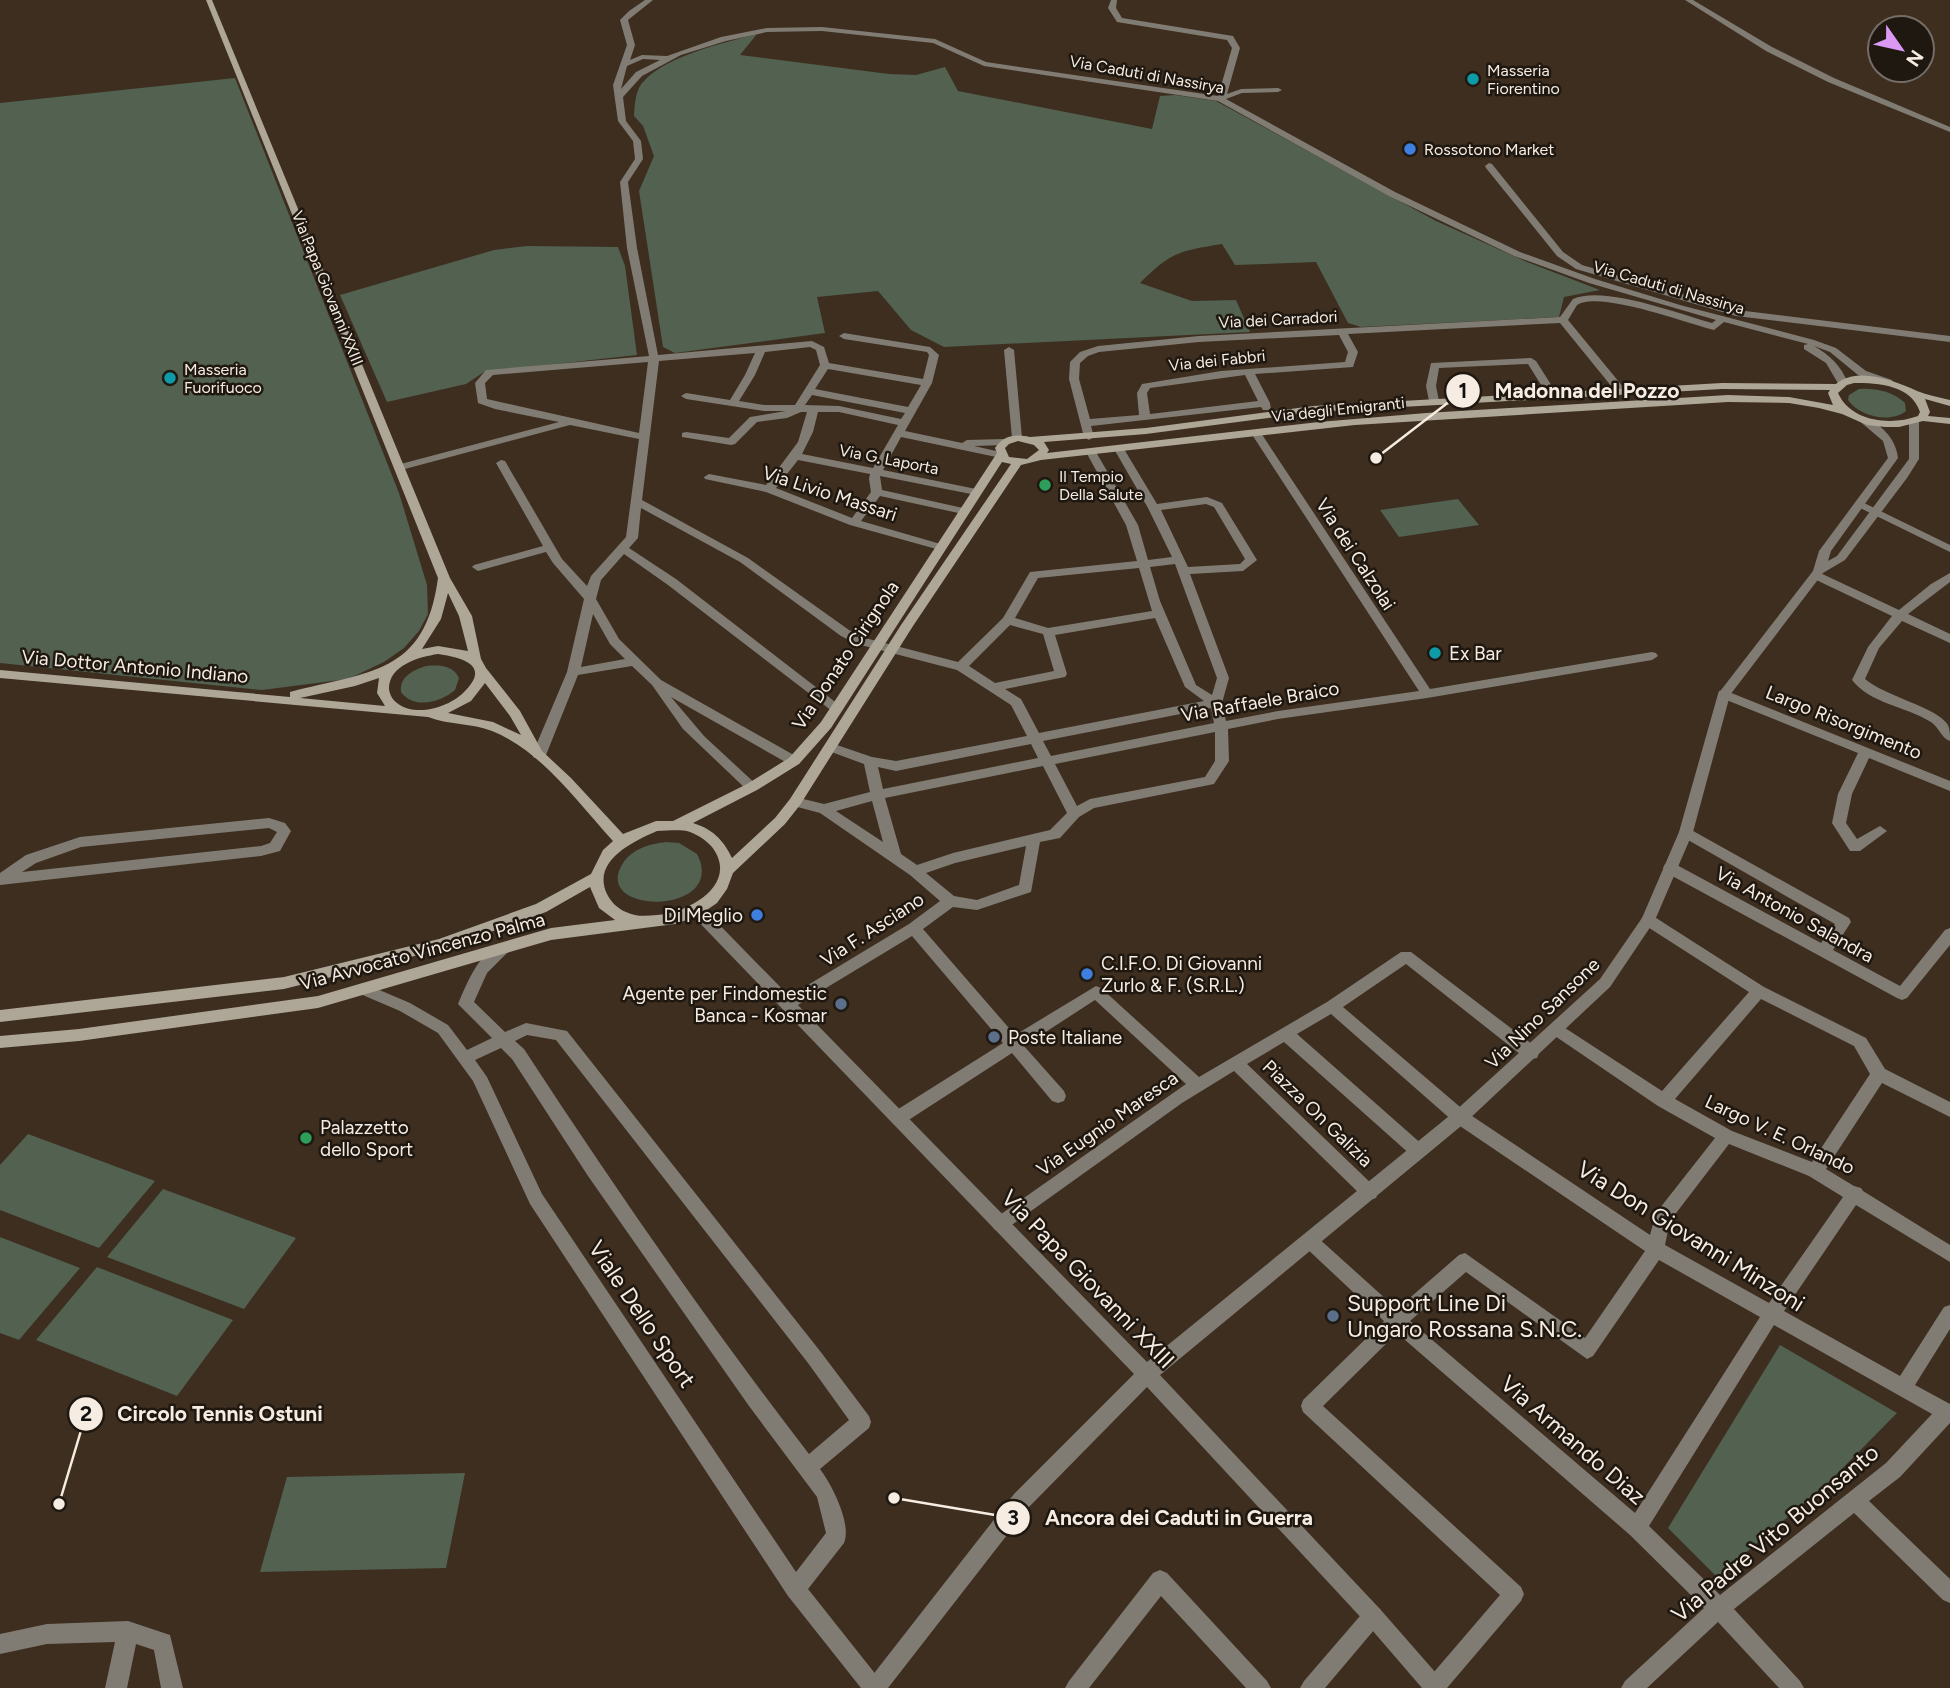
<svg xmlns="http://www.w3.org/2000/svg" width="1950" height="1688" viewBox="0 0 1950 1688" font-family="Figtree,sans-serif">
	<style>
		.green { fill: #526150 }
		.lines { fill: none; stroke-linecap: round; stroke-linejoin: round }
		.minor { fill: #817c73; fill-rule: evenodd }
		.tertiary { fill: #817c73; fill-rule: evenodd }
		.secondary { fill: #aea697; fill-rule: evenodd }
		.culture-dot { fill: #0f9aa8; stroke: #1f1811; stroke-width: 2.5 }
		.shop-dot { fill: #3f7fe0; stroke: #1f1811; stroke-width: 2.5 }
		.leisure-dot { fill: #2e9e5b; stroke: #1f1811; stroke-width: 2.5 }
		.service-dot { fill: #5c6f8a; stroke: #1f1811; stroke-width: 2.5 }
		.labels { text-anchor: middle; stroke-width: 5; stroke-linejoin: round; paint-order: stroke }
		.far-poi-label { font-size: 16px; fill: #f6ece2; stroke: #1f1811; text-anchor: start }
		.far-street-label { font-size: 16px; fill: #f6ece2; stroke: #1f1811 }
		.street-label { font-size: 19px; fill: #f6ece2; stroke: #1f1811 }
		.poi-label { font-size: 19px; fill: #f6ece2; stroke: #1f1811; text-anchor: start }
		.near-street-label { font-size: 23px; fill: #f6ece2; stroke: #1f1811 }
		.near-poi-label { font-size: 23px; fill: #f6ece2; stroke: #1f1811; text-anchor: start }
		.leader { fill: none; stroke: #f6ece2; stroke-width: 2.5 }
		.callout-dot { fill: #f6ece2; stroke: #1f1811; stroke-width: 2.5 }
		.mark-label { font-size: 21px; text-anchor: middle; font-weight: bold; fill: #111 }
		.callout-label { font-size: 21px; text-anchor: middle; font-weight: bold; fill: #f6ece2; stroke: #1f1811; stroke-width: 5; stroke-linejoin: round; paint-order: stroke }
	</style>
	<rect width="100%" height="100%" fill="#3d2e1f"/>
	<!-- green -->
	<g class="green">
		<path d="M757,34L740,55L889,74L916,75L945,67L958,91L1152,129L1160,96L1175,95L1216,101L1436,221L1527,262L1600,290L1564,297L1559,317L1361,327L1348,323L1316,262L1235,265L1222,244C1179,251 1171,252 1140,283L1192,301L1236,300L1250,332L944,347L911,330L878,291L817,297L825,333L675,353L663,347L639,191L654,156L643,126L634,116C635,103 635,89 645,80C667,56 726,42 757,34Z"/>
		<polygon points="235,78 399,493 427,585 428,614 419,631 404,648 384,662 348,679 262,690 0,663 0,103"/>
		<polygon points="527,246 618,247 625,266 637,355 484,372 466,384 387,402 340,295 494,250"/>
		<path d="M1859,389C1875,388 1892,391 1905,403L1906,411C1890,424 1859,416 1848,400L1849,395Z"/>
		<polygon points="1458,499 1479,525 1399,537 1380,510"/>
		<path d="M426,666C439,665 453,665 459,678L455,690C441,702 414,710 401,692C399,677 413,670 426,666Z"/>
		<path d="M666,842L679,843L697,854C729,916 589,916 623,863C633,848 650,844 666,842Z"/>
		<polygon points="28,1134 155,1181 99,1248 0,1210 0,1165"/>
		<polygon points="163,1189 296,1238 244,1309 107,1257"/>
		<polygon points="0,1237 80,1268 19,1340 0,1333"/>
		<polygon points="97,1267 233,1320 177,1396 36,1340"/>
		<polygon points="1780,1345 1897,1413 1828,1483 1717,1577 1668,1528"/>
		<polygon points="465,1473 446,1568 260,1572 287,1477"/>
	</g>
	<g class="lines">
		<!-- minor -->
		<g class="minor">
			<path d="M645,0H653L628,20L635,45L630,60L642,55L667,56L721,37L767,28L822,27L935,39L986,62L1218,96L1232,48L1227,40L1117,22L1108,8L1111,0H1117L1116,8L1122,18L1233,36L1240,48L1227,94L1241,89L1278,88L1282,90L1278,92L1242,93L1226,99L1395,192L1520,252L1595,279L1680,305L1814,340L1836,348L1866,371L1892,380L1893,382L1888,385L1858,375L1830,352L1814,346C1830,355 1841,366 1848,383L1839,385L1826,363L1804,349V345L1808,344L1724,322L1714,330C1687,323 1598,290 1577,305L1568,320L1624,388V392H1616L1560,323L1348,334L1358,352L1353,367L1255,374L1270,403L1271,410H1263L1261,407L1091,426L1094,437L1089,440L1084,437L1069,379L1070,362L1080,352L1098,346L1199,336L1560,317L1573,299C1604,285 1679,314 1712,323L1716,320L1589,283L1514,256L1389,196L1218,101L984,66L933,43L822,31L767,32L726,41L681,55L642,76L623,97L626,121L641,141L643,159L628,182L637,248L658,355L812,341L824,347L829,363L923,379L929,355L927,352L844,339L839,336L844,333L930,347L939,355L932,383L905,431L962,443L967,440L1005,439L1010,442L1005,445L974,446L1005,453V457L1001,458L901,437L883,470L976,489L982,492L976,495L880,476L882,490L963,508L969,511L963,514L880,496L861,521L944,545L946,547L940,550L850,525L766,492L705,479L704,477L709,474L766,485L798,442L807,412H801L787,418L757,422L735,444L731,445L682,437V433L686,432L729,438L750,417L786,411H764L686,399L681,396L686,393L730,400L745,375L755,353L659,361L642,500L748,558L849,630L865,638L958,662L1003,618L1030,572L1137,561L1126,525L1086,452L1091,449L1096,452L1138,525L1148,560L1172,557L1148,508L1114,449L1119,446L1124,449L1157,504L1207,497L1222,503L1257,560L1243,571L1190,574L1229,678L1222,703L1226,721L1278,711L1419,691L1251,433L1256,430L1261,433L1430,689L1652,652L1656,653L1658,656L1652,660L1427,698L1278,719L1228,729L1229,761L1214,784L1094,808L1079,817L1060,838L1040,842L1031,892L977,910L953,907L923,929L1015,1035L1096,986L1101,988L1199,1077L1327,1002L1401,952H1411L1537,1048L1539,1053L1537,1058L1531,1059L1525,1058L1406,964L1343,1007L1466,1112L1650,1235L1656,1213L1715,1138L1658,1106L1552,1034L1549,1030L1552,1026L1557,1024L1562,1026L1662,1091L1749,992L1643,924L1641,920L1643,916H1653L1764,987L1866,1038L1885,1069L1950,1102V1117L1882,1083L1826,1169L1854,1186L1861,1188L1863,1191L1950,1245V1262L1856,1205L1784,1311L1900,1376L1944,1307L1950,1305V1329L1915,1385L1950,1404V1423L1900,1477L1869,1501L1950,1579V1603L1943,1600L1854,1513L1734,1609L1800,1681L1804,1688H1779L1718,1622L1647,1688H1621L1625,1681L1704,1608L1630,1535L1397,1333L1323,1406L1521,1587L1524,1594L1521,1601L1447,1688H1425L1428,1679L1500,1595L1303,1412L1301,1406L1303,1400L1384,1321L1304,1246L1301,1241L1304,1236L1310,1233L1316,1236L1397,1309L1459,1255L1465,1253L1585,1338L1645,1251L1454,1122L1331,1014L1297,1034L1424,1146L1426,1151L1424,1156L1418,1158L1412,1156L1284,1042L1247,1064L1376,1188L1378,1193L1376,1198L1370,1200L1364,1198L1234,1071L1182,1103L1006,1229L1000,1232L994,1229L991,1224L994,1219L1186,1084L1095,1000L1024,1046L1064,1091L1066,1096L1064,1101L1058,1103L1052,1101L1012,1053L904,1123L898,1125L892,1123L890,1118L892,1113L1003,1043L912,936L793,1008L788,1010L783,1008L780,1004L783,1000L909,924L940,901L910,875L820,813L790,805L788,802L795,797L824,804L870,792L864,764L826,750L824,747L826,744L831,743L872,757L896,761L1027,736L1011,705L957,670L857,644L841,636L740,562L641,508L638,538L629,548L676,579L843,708L842,711H832L668,585L624,554L601,580L596,599L619,639L661,680L799,758L801,761L799,764H789L671,697L704,736L759,787L752,792L747,790L683,729L652,685L632,666L578,675L546,755L544,758H534L532,755L567,672L584,599L553,563L546,552L478,571L472,567L474,565L543,546L496,463L501,460L505,461L562,559L587,586L591,576L626,537L639,439L570,425L401,470L396,467L397,465L559,422L495,409L478,403L475,383L486,370L649,356L627,248L620,182L635,159L633,141L618,121L613,85L627,45L620,20L629,11ZM643,59L660,60L636,72L621,89L627,66ZM1339,335L1348,352L1345,362L1221,371L1142,384L1137,393L1139,415L1090,419L1079,379L1080,363L1088,356L1099,352L1199,342ZM810,347L816,350L820,365L795,405H764L739,401L755,375L765,352ZM648,362L639,433L487,399L485,383L493,375ZM828,369L921,385L908,407L815,389ZM1245,375L1258,401L1150,414L1147,393L1150,388ZM812,395L905,413L901,419L839,406L805,405ZM818,412H839L898,425L873,468L802,454L813,432ZM798,460L870,474L869,479L871,492L852,518L776,488ZM1206,504L1214,507L1245,559L1240,564L1188,567L1161,510ZM1175,564L1217,678L1212,695L1196,685L1160,601L1150,567ZM1139,568L1152,611L1048,628L1015,618L1038,578ZM593,614L610,644L625,659L581,667ZM1155,618L1185,687L1204,701L1039,733L1021,699L1005,689L1065,677L1067,674L1055,635ZM1010,625L1043,634L1054,671L995,683L969,666ZM1211,708L1214,723L1051,756L1043,741ZM1215,732V761L1205,777L1090,799L1077,806L1055,764ZM1031,744L1038,758L883,789L878,767L896,771ZM1043,766L1067,813L1050,830L953,853L917,865L901,854L885,798ZM872,801L883,842L836,811ZM1026,846L1019,885L977,900L954,896L926,873L955,863ZM1761,999L1854,1046L1870,1074L1812,1162L1732,1131L1675,1099ZM1729,1144L1809,1176L1843,1197L1769,1303L1665,1245L1670,1221ZM1659,1260L1760,1317L1635,1513L1410,1321L1466,1272L1587,1359L1593,1356ZM1774,1325L1932,1414L1886,1463L1720,1595L1649,1526Z"/>
			<polygon points="1685,0 1693,0 1772,47 1834,78 1950,127 1950,132 1828,82 1766,51"/>
			<polygon points="1489,163 1492,164 1563,252 1582,265 1737,310 1950,336 1950,342 1736,316 1576,269 1557,256 1486,168 1485,166"/>
			<polygon points="1009,347 1014,350 1022,438 1017,441 1012,438 1004,350"/>
			<polygon points="1531,358 1536,361 1557,394 1556,396 1548,396 1528,364 1439,368 1436,386 1439,401 1434,404 1429,401 1426,386 1431,363"/>
			<polygon points="1860,501 1950,545 1950,552 1856,506 1856,502"/>
			<path d="M1816,571L1899,610L1931,584L1950,573V582L1908,614L1950,634V643L1902,621L1879,648L1865,679C1884,696 1937,707 1948,725C1950,730 1950,735 1950,741C1941,738 1939,727 1931,722C1905,706 1871,704 1852,680L1868,647L1892,616L1812,578V572Z"/>
			<polygon points="1724,690 1950,781 1950,791 1869,758 1852,794 1846,823 1857,839 1880,826 1887,831 1860,851 1850,851 1832,823 1838,794 1858,753 1719,697 1718,694 1719,691"/>
			<path d="M269,818L285,823L291,831L280,851L261,856L0,885V873L26,855L80,837ZM269,828L277,832L270,843L261,846L22,872L36,863L81,847Z"/>
			<polygon points="1686,827 1849,918 1851,922 1833,950 1900,986 1945,930 1950,928 1950,945 1907,998 1902,1000 1897,998 1665,872 1663,868 1665,864 1675,864 1821,943 1835,924 1681,836 1679,832"/>
			<path d="M505,942L510,944L512,948L487,973L474,1002L505,1032L526,1023L567,1031L820,1351L869,1416L871,1422L869,1428L820,1469C832,1485 852,1524 844,1543L808,1589L881,1681L885,1688H861L788,1596L530,1204L473,1081L438,1033L400,1011L358,993L355,989L358,985L363,983L410,1003L448,1025L467,1050L492,1038L458,1004C468,981 479,951 505,942ZM527,1035L556,1040L808,1363L849,1420L809,1454C708,1323 614,1187 524,1049L515,1041ZM501,1048L512,1059L588,1176L749,1406L817,1497L826,1533L796,1572L542,1194L487,1077L475,1060Z"/>
			<polygon points="1160,1570 1167,1573 1267,1681 1271,1688 1246,1688 1161,1596 1089,1688 1065,1688 1069,1681 1153,1573"/>
			<polygon points="1373,1606 1380,1609 1383,1616 1380,1623 1325,1688 1300,1688 1304,1681 1366,1609"/>
			<polygon points="128,1621 170,1635 183,1688 161,1688 154,1650 136,1644 127,1688 105,1688 115,1642 47,1644 0,1654 0,1634 47,1624"/>
		</g>
		<!-- tertiary -->
		<path class="tertiary" d="M1862,416C1880,423 1896,438 1898,458L1831,551L1828,561L1837,556L1909,459V422L1914,419L1919,422V459L1907,478L1845,560L1823,573L1730,695L1693,832L1655,920L1610,987L1466,1122L1160,1375L1380,1609L1443,1681L1447,1688H1422L1366,1623L1147,1387L1028,1508L888,1688H864L868,1681L1014,1494L1134,1374L692,915L690,911L692,907H702L1147,1362L1454,1112L1600,979L1642,918L1679,832L1718,694L1813,571L1819,551L1888,458L1883,441L1857,419Z"/>
		<!-- secondary -->
		<path class="secondary" d="M206,0H212L450,578L472,616L481,659L486,668L520,711L542,751L571,778L623,834L656,821H673L747,784L789,758L821,722L997,453L995,448C1004,435 1015,434 1030,437L1146,428L1313,406L1722,383L1836,384C1858,366 1895,381 1917,391C1927,395 1939,397 1950,400V406L1925,399L1930,412L1928,416L1950,418V424L1923,421L1899,427H1885L1867,425L1842,414L1819,408L1789,403L1728,402L1355,425L1041,460L1021,465L913,626L800,805L785,824L733,873L727,889L717,903L698,916L675,924L551,940L318,1008L79,1041L0,1048V1036L79,1029L318,996L551,928L615,920L599,908L590,887L546,912L446,948L284,989L0,1022V1010L284,977L439,939L536,904L591,874L603,850L613,841C578,803 542,751 492,731C472,723 448,725 428,717L0,678V670L290,697V692C369,671 425,675 438,578ZM1854,383C1879,383 1911,385 1920,412L1918,416C1891,426 1851,422 1838,393L1847,385ZM1722,389L1830,390L1828,393L1833,405L1789,397L1728,395L1426,413L1319,422L1047,453L1049,450L1044,442L1146,434L1313,412ZM1018,441L1034,445L1039,450L1027,459L1009,457L1005,448L1009,444ZM1002,462L1011,464L901,625L790,799L775,818L732,858C723,839 712,829 693,823L757,790L799,764L831,728ZM448,593L459,616L468,651L438,646L422,649L441,619ZM438,654C459,657 491,664 466,690C451,707 416,718 397,703C392,699 390,695 389,689C389,665 419,657 438,654ZM379,678L377,693L385,706L300,698L355,686ZM485,683L510,716L521,735L493,722L448,713L471,701ZM657,831C668,831 680,829 690,832C698,835 706,840 712,847C740,884 689,913 657,915C646,916 636,917 626,912C618,909 611,902 607,894C591,861 634,841 657,831Z"/>
	</g>
	<!-- markers -->
	<g class="culture-dot">
		<circle cx="1473" cy="79" r="7"/>
		<circle cx="170" cy="378" r="7"/>
		<circle cx="1435" cy="653" r="7"/>
	</g>
	<g class="shop-dot">
		<circle cx="1410" cy="149" r="7"/>
		<circle cx="757" cy="915" r="7"/>
		<circle cx="1087" cy="974" r="7"/>
	</g>
	<g class="leisure-dot">
		<circle cx="1045" cy="485" r="7"/>
		<circle cx="306" cy="1138" r="7"/>
	</g>
	<g class="service-dot">
		<circle cx="841" cy="1004" r="7"/>
		<circle cx="994" cy="1037" r="7"/>
		<circle cx="1333" cy="1316" r="7"/>
	</g>
	<g class="labels">
		<!-- far-poi labels -->
		<g class="far-poi-label">
			<text x="1487" y="76">Masseria<tspan x="1487" dy="18">Fiorentino</tspan></text>
			<text x="1424" y="155">Rossotono Market</text>
			<text x="184" y="375">Masseria<tspan x="184" dy="18">Fuorifuoco</tspan></text>
			<text x="1059" y="482">Il Tempio<tspan x="1059" dy="18">Della Salute</tspan></text>
		</g>
		<!-- far-street labels -->
		<g class="far-street-label">
			<text transform="translate(1147 74) rotate(10)" y="6">Via Caduti di Nassirya</text>
			<text transform="translate(1669 287) rotate(16)" y="6">Via Caduti di Nassirya</text>
			<text transform="translate(328 288) rotate(68)" y="6">Via Papa Giovanni XXIII</text>
			<text transform="translate(1278 319) rotate(-3)" y="6">Via dei Carradori</text>
			<text transform="translate(1217 360) rotate(-6)" y="6">Via dei Fabbri</text>
			<text transform="translate(1338 409) rotate(-6)" y="6">Via degli Emigranti</text>
			<text transform="translate(889 459) rotate(11)" y="6">Via G. Laporta</text>
		</g>
		<!-- street labels -->
		<g class="street-label">
			<text transform="translate(830 493) rotate(18)" y="7">Via Livio Massari</text>
			<text transform="translate(1356 554) rotate(57)" y="7">Via dei Calzolai</text>
			<text transform="translate(845 655) rotate(-56)" y="7">Via Donato Cirignola</text>
			<text transform="translate(135 666) rotate(5)" y="7">Via Dottor Antonio Indiano</text>
			<text transform="translate(1260 701) rotate(-10)" y="7">Via Raffaele Braico</text>
			<text transform="translate(1844 722) rotate(22)" y="7">Largo Risorgimento</text>
			<text transform="translate(1795 914) rotate(29)" y="7">Via Antonio Salandra</text>
			<text transform="translate(872 929) rotate(-33)" y="7">Via F. Asciano</text>
			<text transform="translate(422 951) rotate(-15)" y="7">Via Avvocato Vincenzo Palma</text>
			<text transform="translate(1542 1013) rotate(-44)" y="7">Via Nino Sansone</text>
			<text transform="translate(1318 1113) rotate(44)" y="7">Piazza On Galizia</text>
			<text transform="translate(1107 1123) rotate(-35)" y="7">Via Eugnio Maresca</text>
			<text transform="translate(1780 1134) rotate(25)" y="7">Largo V. E. Orlando</text>
		</g>
		<!-- poi labels -->
		<g class="poi-label">
			<text x="1449" y="660">Ex Bar</text>
			<text x="743" y="922" text-anchor="end">Di Meglio</text>
			<text x="1101" y="970">C.I.F.O. Di Giovanni<tspan x="1101" dy="22">Zurlo &amp; F. (S.R.L.)</tspan></text>
			<text x="827" y="1000" text-anchor="end">Agente per Findomestic<tspan x="827" dy="22">Banca - Kosmar</tspan></text>
			<text x="1008" y="1044">Poste Italiane</text>
			<text x="320" y="1134">Palazzetto<tspan x="320" dy="22">dello Sport</tspan></text>
		</g>
		<!-- near-street labels -->
		<g class="near-street-label">
			<text transform="translate(1691 1236) rotate(32)" y="8">Via Don Giovanni Minzoni</text>
			<text transform="translate(1088 1279) rotate(46)" y="8">Via Papa Giovanni XXIII</text>
			<text transform="translate(642 1314) rotate(56)" y="8">Viale Dello Sport</text>
			<text transform="translate(1573 1440) rotate(41)" y="8">Via Armando Diaz</text>
			<text transform="translate(1775 1533) rotate(-40)" y="8">Via Padre Vito Buonsanto</text>
		</g>
		<!-- near-poi labels -->
		<g class="near-poi-label">
			<text x="1347" y="1311">Support Line Di<tspan x="1347" dy="26">Ungaro Rossana S.N.C.</tspan></text>
		</g>
	</g>
	<!-- callouts -->
	<path class="leader" d="M1376 458L1463 391M59 1504L86 1414M894 1498L1013 1518"/>
	<g class="callout-dot">
		<circle cx="1376" cy="458" r="7"/>
		<circle cx="59" cy="1504" r="7"/>
		<circle cx="894" cy="1498" r="7"/>
		<circle cx="1463" cy="391" r="18"/>
		<circle cx="86" cy="1414" r="18"/>
		<circle cx="1013" cy="1518" r="18"/>
	</g>
	<g class="mark-label">
		<text x="1463" y="398">1</text>
		<text x="86" y="1421">2</text>
		<text x="1013" y="1525">3</text>
	</g>
	<g class="callout-label">
		<text x="1587" y="398">Madonna del Pozzo</text>
		<text x="220" y="1421">Circolo Tennis Ostuni</text>
		<text x="1179" y="1525">Ancora dei Caduti in Guerra</text>
	</g>
	<!-- north arrow -->
	<g transform="translate(1901 49) rotate(124)"><circle r="33" fill="#1f1811" stroke="#756d65" stroke-width="2"/>
	<path d="M0-5L12 26L0 18L-12 26Z" fill="#db99f5"/>
	<text y="-10" font-size="19" font-weight="bold" text-anchor="middle" fill="#f6ece2">N</text>
	</g>
</svg>
